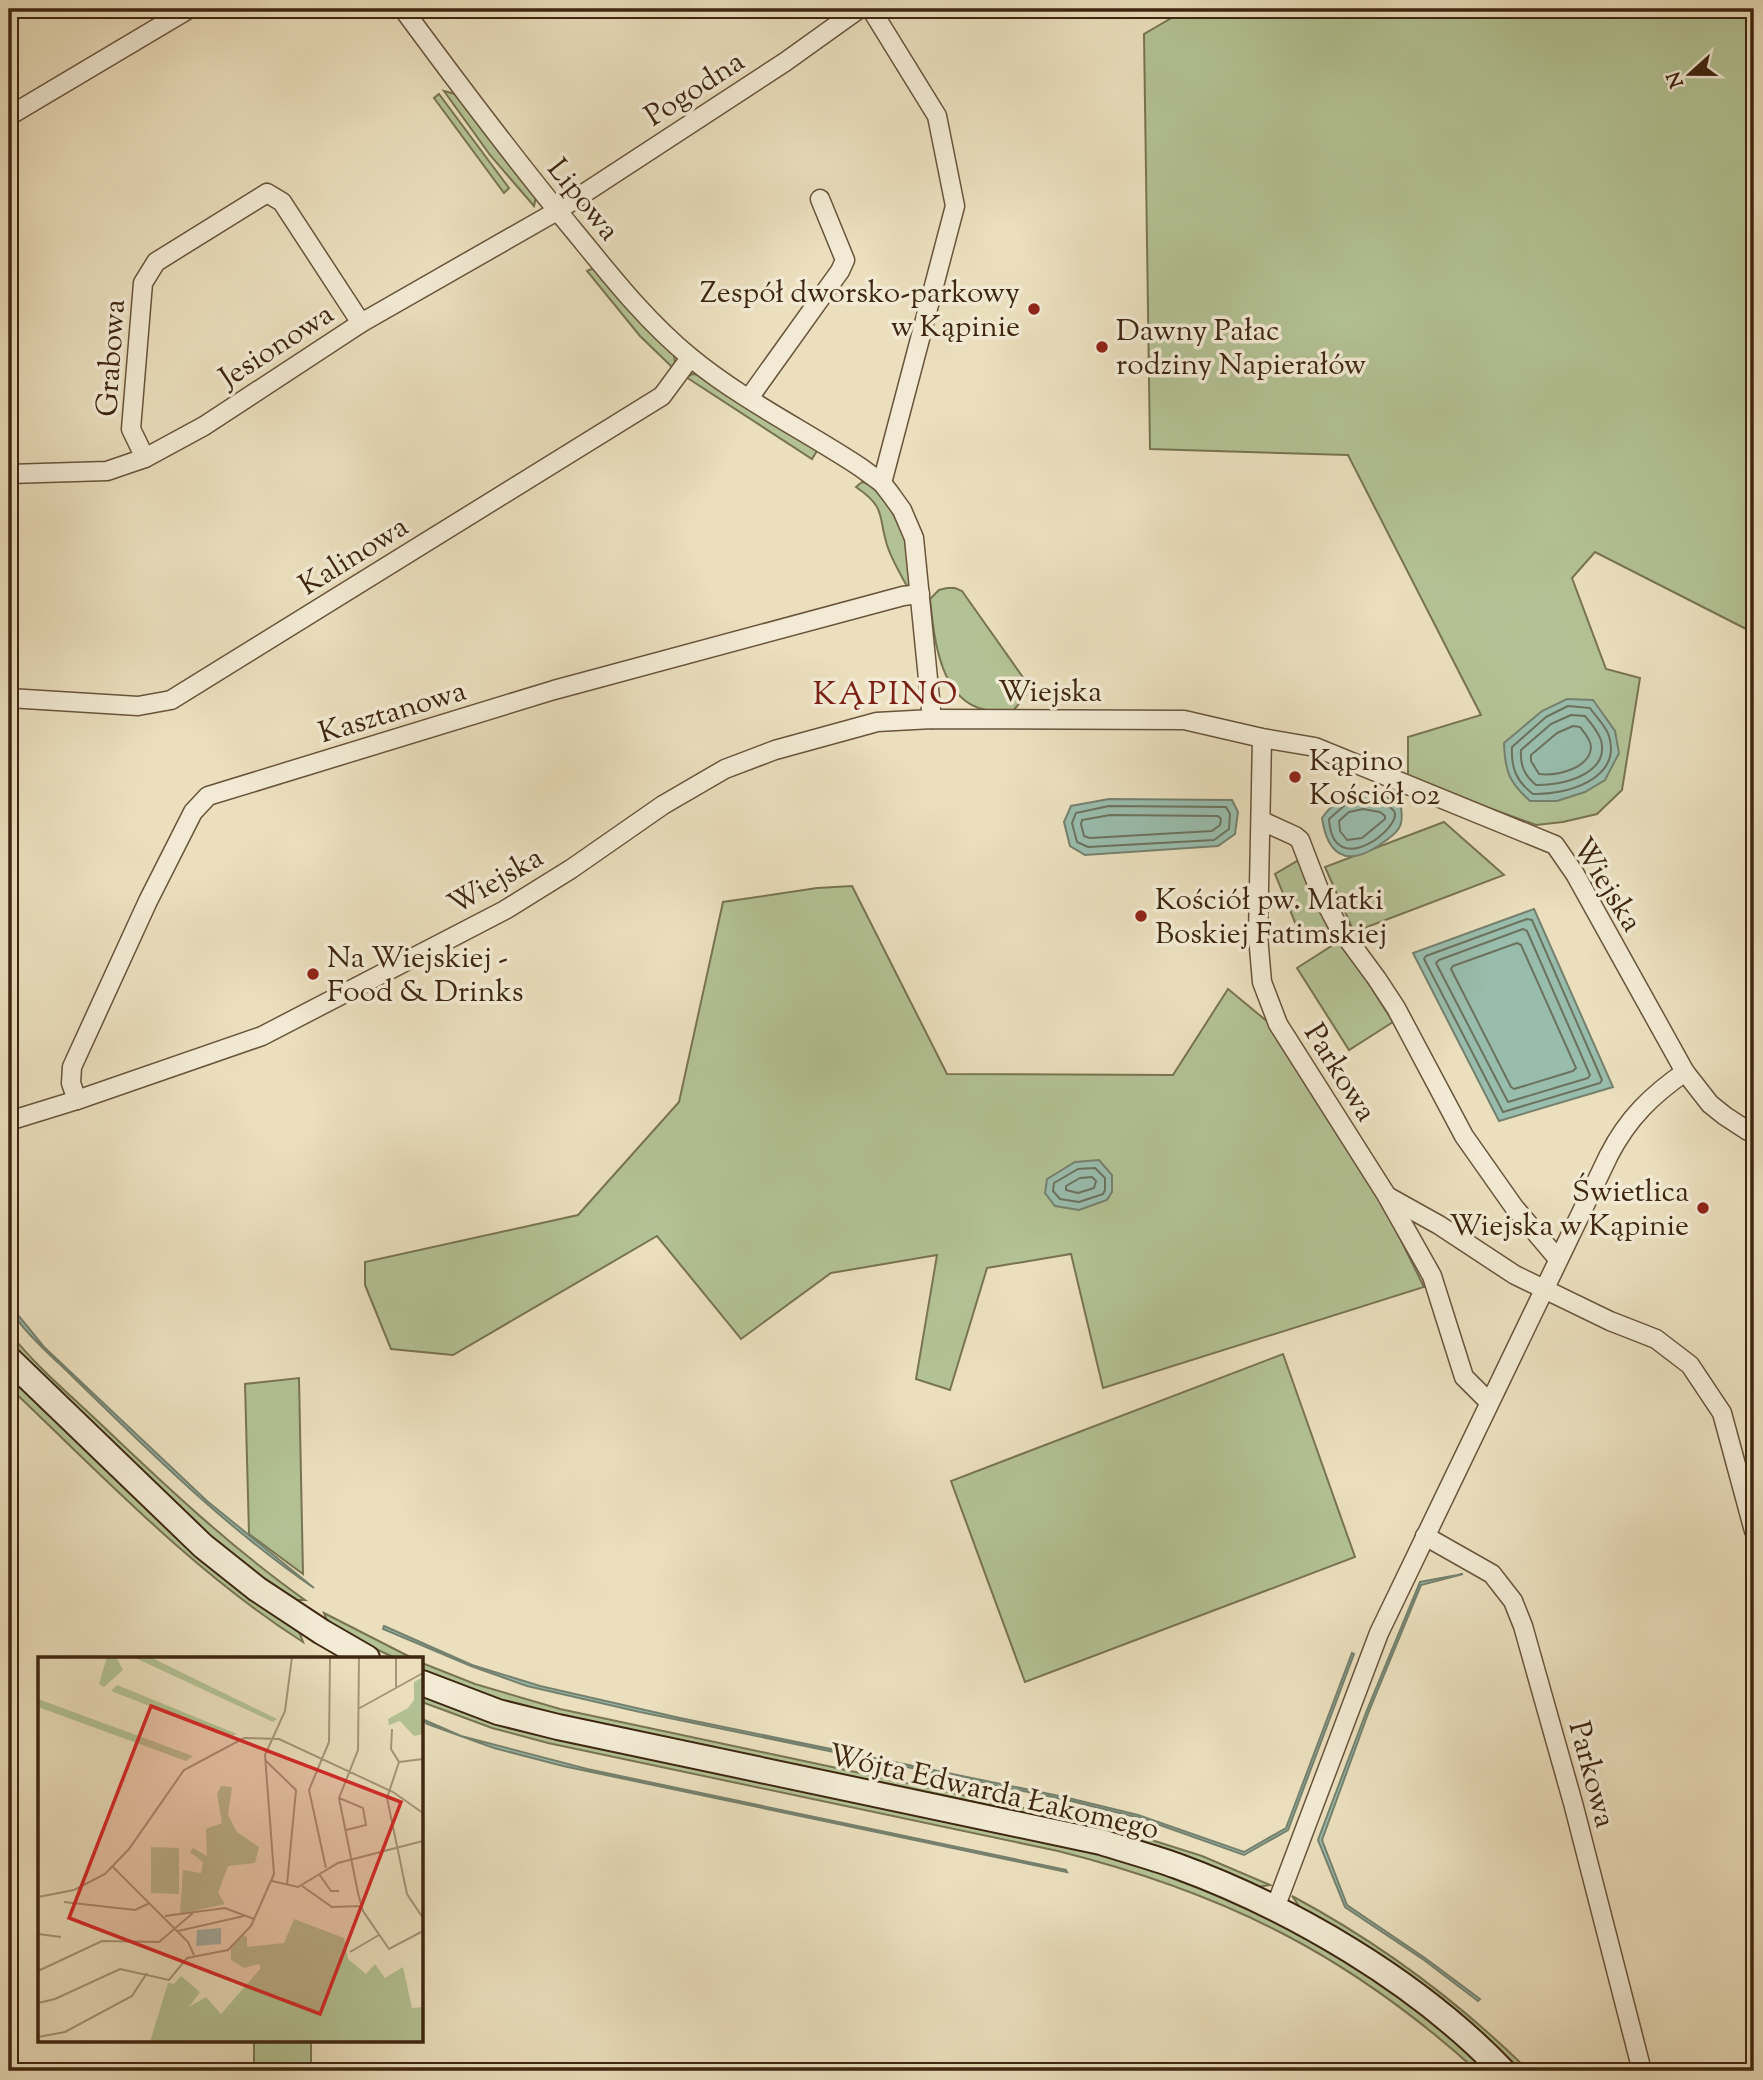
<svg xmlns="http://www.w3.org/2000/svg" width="1763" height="2080" viewBox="0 0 1763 2080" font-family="'Sorts Mill Goudy',serif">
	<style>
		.green { fill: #b3c294; stroke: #787452; stroke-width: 2 }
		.water { fill: #99bdad; stroke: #75816e; stroke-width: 2 }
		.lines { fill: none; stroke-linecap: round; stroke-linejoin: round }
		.shore { stroke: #6c725e; stroke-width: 2 }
		.street-casing { stroke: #69543b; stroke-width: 21 }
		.secondary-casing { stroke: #3e2610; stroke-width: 28 }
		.street { stroke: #f2ead4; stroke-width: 18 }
		.secondary { stroke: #f2ead4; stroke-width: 24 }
		.poi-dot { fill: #8f2418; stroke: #f2ead4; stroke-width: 2.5 }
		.labels { text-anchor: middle; stroke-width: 7; stroke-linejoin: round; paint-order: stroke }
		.street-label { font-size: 30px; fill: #3e2610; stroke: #f2ead4 }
		.poi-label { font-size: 30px; fill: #3e2610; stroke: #f2ead4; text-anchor: start }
		.quarter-label { font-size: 33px; letter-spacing: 2px; fill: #7a1f14; stroke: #f2ead4 }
		.inset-road { fill: none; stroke: #a69578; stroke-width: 2 }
		.view { fill: #d62828; fill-opacity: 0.15; stroke: #d62828; stroke-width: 3.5 }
		.inset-edge { fill: none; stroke: #3e2610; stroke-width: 3.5 }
	</style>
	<rect width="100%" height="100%" fill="#ebdfbd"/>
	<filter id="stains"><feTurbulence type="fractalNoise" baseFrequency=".00286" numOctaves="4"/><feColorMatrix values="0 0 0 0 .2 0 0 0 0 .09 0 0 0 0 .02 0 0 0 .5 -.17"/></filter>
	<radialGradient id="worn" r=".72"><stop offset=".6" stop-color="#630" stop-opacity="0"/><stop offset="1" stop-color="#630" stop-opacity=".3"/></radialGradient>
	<!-- green -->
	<g class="green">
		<polygon points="1187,9 1754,9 1754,633 1595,552 1572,578 1606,669 1640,678 1622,790 1597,814 1563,822 1536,825 1408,779 1408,737 1481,715 1348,455 1150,449 1144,34"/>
		<polygon points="444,91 455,94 536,197 534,206 490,155"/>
		<polygon points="439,94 509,188 504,193 434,98"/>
		<polygon points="594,268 674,355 675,363 673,368 640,336 587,271"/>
		<polygon points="693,374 700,375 818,449 812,459 686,377"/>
		<path d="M862,482C879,485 903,527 906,544C909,556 909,570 910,583L908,588C901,575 893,562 888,548C877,516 888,509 856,487Z"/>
		<path d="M947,588H955L962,591L1027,683L1026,695L1013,711C1005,711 995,712 986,710C939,701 934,636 930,599L939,590Z"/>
		<polygon points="1444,822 1504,875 1354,932 1325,867"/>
		<polygon points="1304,857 1337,926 1304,944 1275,874"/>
		<polygon points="852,886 947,1074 1173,1075 1228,989 1274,1027 1382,1202 1424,1287 1103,1388 1071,1254 987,1268 950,1390 916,1379 937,1255 831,1273 741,1339 657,1236 453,1355 391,1349 365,1285 365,1262 578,1215 679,1102 723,902 817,888"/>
		<polygon points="1341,940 1393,1022 1349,1050 1297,968"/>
		<path d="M9,1332C37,1368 74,1398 107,1430C170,1490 233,1549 305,1600H291L221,1546L20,1356L9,1342Z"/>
		<polygon points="1283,1354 1355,1557 1025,1682 951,1481"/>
		<path d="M9,1377L177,1536L299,1631L303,1642C193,1572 103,1476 9,1387Z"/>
		<polygon points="299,1378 303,1574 249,1534 245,1384"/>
		<polygon points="324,1613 412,1658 395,1658 355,1639 328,1623"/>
		<polygon points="422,1663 475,1684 560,1709 1104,1825 1202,1856 1270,1885 1258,1887 523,1708 422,1671"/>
		<path d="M422,1694L1117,1858C1150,1869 1185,1879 1218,1893C1318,1936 1407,1997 1488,2071H1477C1349,1955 1225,1893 1058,1851L548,1743L492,1728L422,1702Z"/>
		<path d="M1292,1896C1380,1943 1458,2001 1529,2071H1517L1506,2060L1301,1909Z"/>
		<rect x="254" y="2040" width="57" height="31"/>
	</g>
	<!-- water -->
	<g class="water">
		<path d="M1567,699L1593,700L1615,731L1619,753L1605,780L1585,792L1557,801H1530C1509,782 1505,772 1504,743L1542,711Z"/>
		<path d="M1364,793L1386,797L1401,807C1402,814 1403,822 1399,828C1395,835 1384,842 1378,846C1345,868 1327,853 1322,818C1333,802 1345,796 1364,793Z"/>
		<polygon points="1109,799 1232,800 1238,812 1235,834 1218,846 1085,855 1070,846 1064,822 1071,806"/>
		<polygon points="1534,909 1613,1087 1499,1121 1413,953"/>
		<polygon points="1099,1160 1112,1175 1112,1192 1107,1200 1079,1210 1055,1206 1045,1193 1047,1179 1075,1162"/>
		<path d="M9,1304L44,1347L207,1501L314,1588C225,1527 149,1451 72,1376C56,1360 13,1323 9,1304Z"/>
		<polygon points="1463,1574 1421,1585 1369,1711 1322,1840 1347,1905 1425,1958 1480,1999 1478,2001 1424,1960 1345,1907 1318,1840 1367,1710 1420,1582"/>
		<polygon points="384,1626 472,1665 540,1686 680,1718 1064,1797 1138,1815 1244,1852 1286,1828 1352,1653 1354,1654 1288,1830 1244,1855 1140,1818 1067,1800 640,1712 527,1686 471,1666 383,1629"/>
		<polygon points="422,1719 461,1736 587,1769 1066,1870 1067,1872 563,1766 494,1748 427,1724"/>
	</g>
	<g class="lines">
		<!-- shore -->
		<g class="shore">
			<path d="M1568,706L1590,708C1596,717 1606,726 1609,736C1622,780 1565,795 1533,794C1516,781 1511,768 1512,747L1546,717Z"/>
			<path d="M1571,715L1585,716C1591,723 1598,732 1601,740C1610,775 1560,786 1536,785C1524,775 1520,765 1521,750L1551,724Z"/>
			<path d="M1573,726L1580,727C1584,732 1591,740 1591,747C1590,769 1556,776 1539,774L1531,761V755L1557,733Z"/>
			<path d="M1364,800C1373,802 1388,803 1394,811C1404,826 1333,883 1329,819L1345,805Z"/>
			<polygon points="1109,806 1226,807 1230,814 1229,829 1214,840 1088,847 1077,842 1072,823 1076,813"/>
			<polygon points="1363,809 1380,812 1385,816 1385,819 1362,838 1347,840 1340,831 1339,821 1349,812"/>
			<polygon points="1110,815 1218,816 1221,819 1220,825 1212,831 1090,838 1084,836 1081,824 1082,820"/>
			<polygon points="1527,919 1532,920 1602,1080 1600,1083 1503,1112 1424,959 1426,956"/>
			<polygon points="1523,929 1527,931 1590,1075 1588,1078 1508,1102 1436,963 1439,960"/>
			<polygon points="1517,943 1521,945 1576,1068 1573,1071 1514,1089 1511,1087 1451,969 1453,966"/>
			<polygon points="1095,1168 1105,1178 1105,1190 1103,1194 1079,1202 1060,1199 1053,1191 1054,1183 1078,1169"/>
			<polygon points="1092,1177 1096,1181 1094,1188 1078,1193 1066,1190 1066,1186 1080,1178"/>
		</g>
		<defs>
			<g id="street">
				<path d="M403,9C459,85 515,160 575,232C611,276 646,321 690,357C742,400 804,430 860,467L882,483L892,496L902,510L914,538L932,719"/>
				<polyline points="871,9 937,116 955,206 882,483"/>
				<polyline points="9,116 189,9"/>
				<polyline points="749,398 840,271 845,260 820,199"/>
				<polyline points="145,458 131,429 143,283 156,262 267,193 282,202 361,323"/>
				<polyline points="9,474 107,471 145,458 204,426 361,323 557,211 785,62 859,9"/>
				<polyline points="9,698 138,706 171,700 662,396 690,358"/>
				<polyline points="1262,738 1258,936 1262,982 1278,1024 1387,1196 1432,1276 1464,1377 1489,1402"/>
				<polyline points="1262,821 1295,836 1300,840 1320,892 1338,926 1377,979 1396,1008 1464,1136 1514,1207 1558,1259"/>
				<polyline points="77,1100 71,1083 72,1067 148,901 193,812 208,796 554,690 903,596 920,594"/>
				<polyline points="9,1121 77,1100 262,1036 505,910 571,869 663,805 725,769 775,750 877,722 932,719 1184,720 1262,738 1315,747 1555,845 1575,874 1685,1072 1710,1104 1725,1116 1748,1131 1754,1132"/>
				<polyline points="1387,1196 1439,1225 1515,1275 1610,1321 1656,1339 1690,1365 1722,1413 1754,1531"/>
				<polyline points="1425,1536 1492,1574 1513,1601 1523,1626 1573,1803 1642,2071"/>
				<path d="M1275,1908L1379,1633L1609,1155C1628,1118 1652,1095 1685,1072"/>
			</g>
			<g id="secondary">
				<polyline points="9,1359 203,1546 257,1589 322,1632 367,1658"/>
				<path d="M422,1683L498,1712L558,1727L1101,1842C1126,1850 1152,1857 1177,1866C1292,1908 1418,1982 1503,2071"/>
			</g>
		</defs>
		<!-- street casing -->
		<use href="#street" class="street-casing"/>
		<!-- secondary casing -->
		<use href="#secondary" class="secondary-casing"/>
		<!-- street -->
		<use href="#street" class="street"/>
		<!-- secondary -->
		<use href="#secondary" class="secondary"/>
	</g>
	<!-- markers -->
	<g class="poi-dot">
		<circle cx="1034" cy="309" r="7"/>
		<circle cx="1102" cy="347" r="7"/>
		<circle cx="1295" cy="777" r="7"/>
		<circle cx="1141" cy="916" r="7"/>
		<circle cx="313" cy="974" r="7"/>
		<circle cx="1703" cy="1208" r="7"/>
	</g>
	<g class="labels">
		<!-- street labels -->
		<g class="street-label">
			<text transform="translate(694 88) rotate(-33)" y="10">Pogodna</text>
			<text transform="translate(584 199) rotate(51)" y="10">Lipowa</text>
			<text transform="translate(276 345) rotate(-33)" y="10">Jesionowa</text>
			<text transform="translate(110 358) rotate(-86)" y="10">Grabowa</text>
			<text transform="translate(353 555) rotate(-32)" y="10">Kalinowa</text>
			<text x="1050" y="701">Wiejska</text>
			<text transform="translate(392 711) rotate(-17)" y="10">Kasztanowa</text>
			<text transform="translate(495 880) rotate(-30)" y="10">Wiejska</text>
			<text transform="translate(1608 884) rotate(58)" y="10">Wiejska</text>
			<text transform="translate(1341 1072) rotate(58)" y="10">Parkowa</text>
			<text transform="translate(1593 1774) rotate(75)" y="10">Parkowa</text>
			<text transform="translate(994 1791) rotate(13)" y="10">Wójta Edwarda Łakomego</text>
		</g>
		<!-- poi labels -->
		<g class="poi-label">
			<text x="1020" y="302" text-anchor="end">Zespół dworsko-parkowy<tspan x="1020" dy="34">w Kąpinie</tspan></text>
			<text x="1116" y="340">Dawny Pałac<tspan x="1116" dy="34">rodziny Napierałów</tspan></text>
			<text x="1309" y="770">Kąpino<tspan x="1309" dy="34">Kościół 02</tspan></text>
			<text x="1155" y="909">Kościół pw. Matki<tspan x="1155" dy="34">Boskiej Fatimskiej</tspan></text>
			<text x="327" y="967">Na Wiejskiej -<tspan x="327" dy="34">Food &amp; Drinks</tspan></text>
			<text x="1689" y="1201" text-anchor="end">Świetlica<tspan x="1689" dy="34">Wiejska w Kąpinie</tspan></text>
		</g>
		<!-- quarter labels -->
		<g class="quarter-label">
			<text x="886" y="704">KĄPINO</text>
		</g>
	</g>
	<!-- overview -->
	<g transform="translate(38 1657)">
		<rect width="385" height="385" fill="#ebdfbd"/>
		<path d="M69,0H78L85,13L66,30L61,27ZM95,0H112L239,62L235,65ZM385,20V77L376,79L362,64L351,68L350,62L370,51L376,43V25ZM79,28L199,77L191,80L73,34ZM0,42L155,99L148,104L0,50ZM183,129L194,130L190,158L199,175L221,190L217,206L190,209L180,236L187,247L142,257L145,213L163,216L165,205L152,195L155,191L169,199L168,172L184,166L179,137ZM113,190L141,191V237L113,236ZM256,262L306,281L310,302L328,317L337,307L347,321L365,310L374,351L385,350V385H112L130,326L136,327L143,319L162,335L151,350L168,340L183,357L223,311L221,307L206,311L193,303V292L204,278L209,280V290L246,286Z" fill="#b3c294"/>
		<path d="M183,271V287L158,289L159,273Z" fill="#99bdad"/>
		<path class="inset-road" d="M321,0L320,93L301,141L320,236L325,254L351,292L385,274M358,32V0M320,52L385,16M354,72L353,92L361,105L349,141L369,237L385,261M227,103L258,133L249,228M361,105L385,102M301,141L325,151L328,168L308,173M75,210L150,285L156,298M288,211L271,133L291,85L292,0M281,217L293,234H301M234,224L260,230L300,206L385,184M264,229L294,250L323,249M0,240L36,233L67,217L91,192L146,113L206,81L241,82L355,135L385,156M26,245L97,253L112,246M127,259L187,251L216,262M140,274L206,259M0,277L23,280M312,295L341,278M0,314L64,284L121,285L155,256M0,346L17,342L82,312L131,323L149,301L190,293L213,269L236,217L227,98L247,54L254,0M0,380L27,375L94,339L109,316"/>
		<path class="view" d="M113,49L363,145L282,357L31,261Z"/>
		<rect width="385" height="385" class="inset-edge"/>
	</g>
	<!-- margin -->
	<rect width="1763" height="2080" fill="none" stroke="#ebdfbd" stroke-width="35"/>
	<rect x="10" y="10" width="1742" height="2059" fill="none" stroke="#3e2610" stroke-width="3.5"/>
	<rect x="18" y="18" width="1728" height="2045" fill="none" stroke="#3e2610" stroke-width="2"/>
	<!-- north arrow -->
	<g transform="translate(1690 74) rotate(249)" stroke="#f2ead4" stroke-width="5" paint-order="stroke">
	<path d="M0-5L12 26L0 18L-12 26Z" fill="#3e2610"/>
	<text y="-10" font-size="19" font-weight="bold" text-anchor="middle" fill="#3e2610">N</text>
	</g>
	<rect width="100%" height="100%" filter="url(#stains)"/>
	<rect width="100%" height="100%" fill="url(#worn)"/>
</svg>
